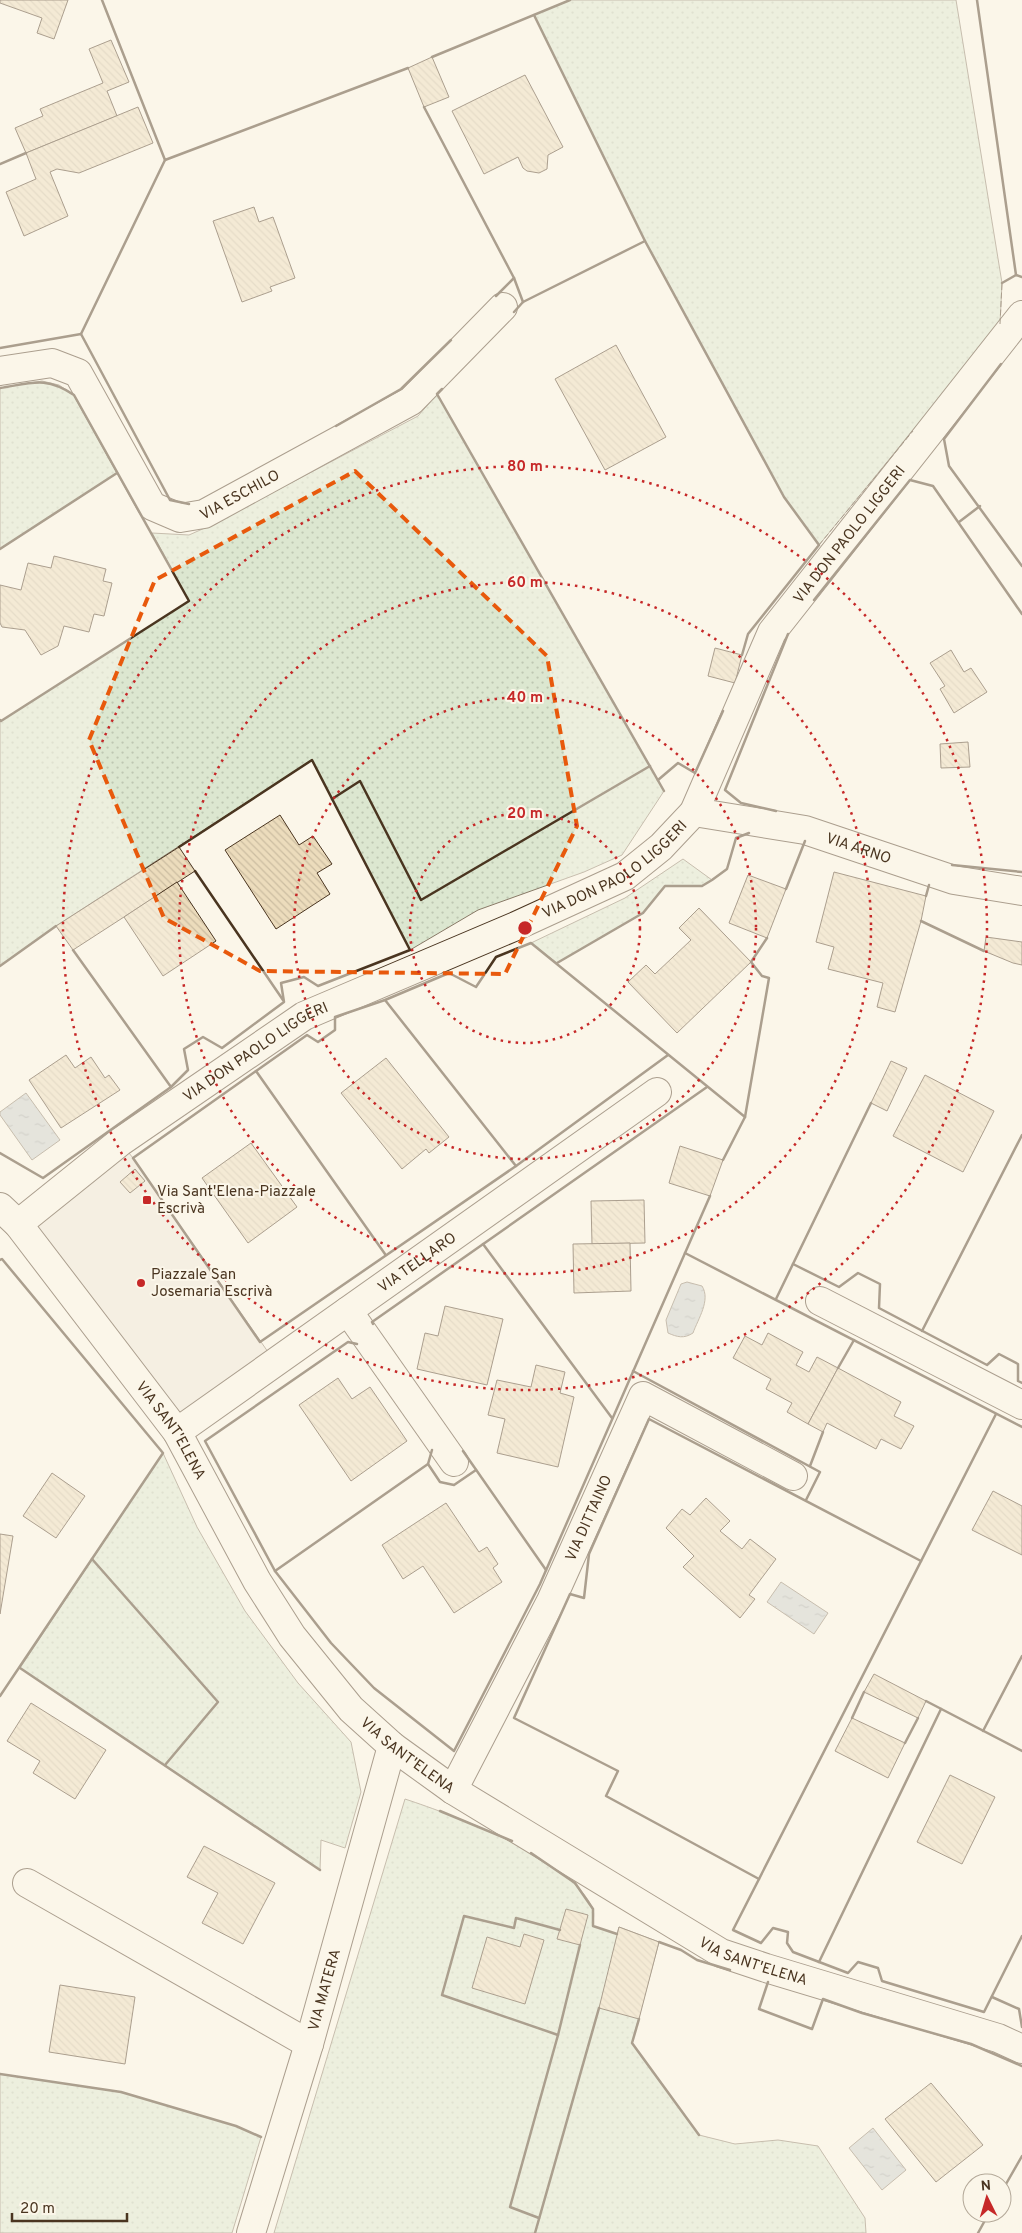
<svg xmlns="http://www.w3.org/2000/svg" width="1022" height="2233" viewBox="0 0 1022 2233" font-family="Overpass,sans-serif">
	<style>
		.grass { fill: url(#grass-dots); stroke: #887966 }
		.parking { fill: #ede7d9; stroke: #887966 }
		.water { fill: url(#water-ripples); stroke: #887966 }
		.building { fill: url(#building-back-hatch); stroke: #4a3520 }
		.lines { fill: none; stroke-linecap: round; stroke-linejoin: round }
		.minor-casing { stroke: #4a3520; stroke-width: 30 }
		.minor { stroke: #fbf6e9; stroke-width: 28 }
		.fence { stroke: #4a3520; stroke-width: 1; stroke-dasharray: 6 2.5; stroke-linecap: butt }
		.wall { stroke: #4a3520; stroke-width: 2.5 }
		.marked { fill: none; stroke: #e8590c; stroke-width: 4; stroke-dasharray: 10 6; stroke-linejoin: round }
		.ring { fill: none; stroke: #c62828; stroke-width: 2.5; stroke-dasharray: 2.5 5 }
		.poi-dot { fill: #c62828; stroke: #fbf6e9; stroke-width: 2 }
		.labels { text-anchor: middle; stroke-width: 4; stroke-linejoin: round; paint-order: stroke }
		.street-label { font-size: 15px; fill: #4a3520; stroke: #fbf6e9 }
		.poi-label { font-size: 15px; fill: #4a3520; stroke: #fbf6e9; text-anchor: start }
		.centre { fill: #c62828; stroke: #fbf6e9; stroke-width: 2.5 }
		.ring-label { font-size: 15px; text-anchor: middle; font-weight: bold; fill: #c62828; stroke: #fbf6e9; stroke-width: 4; stroke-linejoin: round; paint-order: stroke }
	</style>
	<defs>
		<pattern id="grass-dots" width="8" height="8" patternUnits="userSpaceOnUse" patternTransform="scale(1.25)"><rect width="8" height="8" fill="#dce7d0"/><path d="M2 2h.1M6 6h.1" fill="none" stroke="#bec7b2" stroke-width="1.8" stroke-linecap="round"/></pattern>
		<pattern id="water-ripples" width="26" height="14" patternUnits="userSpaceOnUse" patternTransform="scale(1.25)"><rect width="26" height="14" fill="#c9cecd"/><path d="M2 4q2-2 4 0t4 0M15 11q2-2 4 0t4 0" fill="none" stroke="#a5a8a6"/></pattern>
		<pattern id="building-back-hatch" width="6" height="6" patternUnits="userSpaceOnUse" patternTransform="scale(1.25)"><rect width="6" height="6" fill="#ecdcbc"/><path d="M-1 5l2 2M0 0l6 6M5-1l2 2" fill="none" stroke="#ccbda1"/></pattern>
	</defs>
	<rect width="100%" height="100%" fill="#fbf6e9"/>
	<!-- grass -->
	<g class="grass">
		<polygon points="570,0 956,0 1002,283 1000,324 819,545 784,497 645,241 534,15"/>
		<polygon points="42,381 59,385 74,395 117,473 0,549 0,388"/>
		<polygon points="437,394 664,791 622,855 584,872 478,910 410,950 312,760 56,926 0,966 0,720 1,721 189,601 152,533 189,535 207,527 418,416"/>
		<polygon points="683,859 712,880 702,886 665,886 643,913 557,963 531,943 625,898"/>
		<polygon points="163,1453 197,1527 245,1611 298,1683 351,1742 361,1792 345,1848 321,1840 320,1870 20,1668"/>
		<path d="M405,1799C456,1816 568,1857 592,1907C595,1912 593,1920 593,1926L617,1934L619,1927L659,1942L632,2043L699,2135L735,2144L778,2140L818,2146L865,2218L866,2233H274Z"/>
		<polygon points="0,2074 121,2092 236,2126 261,2137 232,2233 0,2233"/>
	</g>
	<!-- parking -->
	<polygon class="parking" points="120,1142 133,1158 275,1362 177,1432 18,1224"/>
	<!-- water -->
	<g class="water">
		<polygon points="26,1093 60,1140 32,1160 0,1115 0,1112"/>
		<path d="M687,1282L702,1286C711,1300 698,1319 693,1333C684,1339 677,1337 668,1333L666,1320L681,1284Z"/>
		<polygon points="781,1582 828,1613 814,1634 767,1602"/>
		<polygon points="873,2128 906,2170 882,2190 849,2148"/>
	</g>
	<!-- building -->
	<g class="building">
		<polygon points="0,0 68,0 54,39 37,33 42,18 0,3"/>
		<polygon points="111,40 129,82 107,91 117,116 26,153 15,128 43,116 40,109 103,83 89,49"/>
		<polygon points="432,57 449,97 424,107 408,68"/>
		<polygon points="525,75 563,147 548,155 547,169 539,173 527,171 523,168 518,157 484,174 452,111"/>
		<polygon points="138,107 153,143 79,173 57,169 50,172 68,216 24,236 6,192 36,179 26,153"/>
		<polygon points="254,207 259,222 273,217 295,278 270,287 272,291 242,302 213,221"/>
		<polygon points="616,345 666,437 605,470 555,379"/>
		<polygon points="54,556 106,569 103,581 112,583 104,616 94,614 89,632 64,626 58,646 41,655 25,630 2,627 0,623 0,585 21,590 28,563 51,568"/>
		<polygon points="715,648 742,655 735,683 708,676"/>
		<polygon points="951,650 964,672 971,668 987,692 954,713 940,689 945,686 930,663"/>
		<polygon points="968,742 970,767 941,768 940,744"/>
		<polygon points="280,815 299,845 313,836 332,864 317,873 330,894 276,929 225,850"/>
		<polygon points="179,847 195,871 73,950 56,926"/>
		<polygon points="834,872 926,896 921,921 895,1012 877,1007 883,983 828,969 834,947 816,942"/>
		<polygon points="748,875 786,889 767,938 729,923"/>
		<polygon points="177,882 216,941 163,976 124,917"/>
		<polygon points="699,908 751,962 677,1033 628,982 646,965 655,974 691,940 679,928"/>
		<polygon points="986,937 1022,942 1022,965 1013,963 984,951"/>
		<polygon points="66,1055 75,1068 91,1057 105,1078 109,1075 120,1090 61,1128 29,1080"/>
		<polygon points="386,1058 449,1137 429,1153 426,1149 402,1169 341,1093"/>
		<polygon points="891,1061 907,1068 887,1111 871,1103"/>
		<polygon points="925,1075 994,1111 963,1172 893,1136"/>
		<polygon points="251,1143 297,1207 248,1243 202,1178"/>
		<polygon points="680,1146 723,1160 710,1196 669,1183"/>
		<polygon points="135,1169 145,1181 130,1193 120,1182"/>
		<polygon points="644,1200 645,1243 592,1244 591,1201"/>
		<polygon points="630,1243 631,1291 574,1293 573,1244"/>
		<polygon points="445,1306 503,1319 487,1385 417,1369 425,1333 438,1336"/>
		<polygon points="768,1333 803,1352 796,1365 809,1372 817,1357 838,1368 808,1424 787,1412 792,1403 766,1389 771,1379 733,1358 745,1336 762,1345"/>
		<polygon points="536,1365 565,1372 560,1393 574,1397 558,1467 497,1453 505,1419 488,1415 497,1380 531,1387"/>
		<polygon points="838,1368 901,1402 894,1416 914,1426 901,1449 881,1439 876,1449 827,1423 823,1432 808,1424"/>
		<polygon points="338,1378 352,1399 370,1387 407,1441 351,1481 299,1405"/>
		<polygon points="52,1473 85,1496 56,1538 23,1516"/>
		<polygon points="993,1491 1022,1506 1022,1555 972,1530"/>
		<polygon points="706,1498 730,1521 720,1531 742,1549 750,1539 776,1559 749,1595 755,1599 740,1618 683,1567 694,1556 666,1528 682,1509 690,1515"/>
		<polygon points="446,1503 479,1552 487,1547 498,1564 493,1568 502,1582 454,1613 423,1566 403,1579 382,1545"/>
		<polygon points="0,1534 13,1536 0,1614"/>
		<polygon points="874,1674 926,1701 918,1718 864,1692"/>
		<polygon points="31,1703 106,1750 75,1799 33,1773 40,1761 7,1741"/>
		<polygon points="852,1718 905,1743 888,1778 835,1751"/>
		<polygon points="950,1775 995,1797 962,1864 917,1842"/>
		<polygon points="204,1846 275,1883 243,1944 202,1923 218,1893 187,1877"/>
		<polygon points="566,1909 588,1915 580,1945 557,1939"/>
		<polygon points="619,1927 659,1942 639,2019 599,2008"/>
		<polygon points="524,1934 544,1940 525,2004 472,1988 487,1937 520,1947"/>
		<polygon points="60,1985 135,1997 125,2064 49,2052"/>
		<polygon points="931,2083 983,2145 936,2182 885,2119"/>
	</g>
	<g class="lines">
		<defs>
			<g id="minor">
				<path id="s1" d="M0,371L52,363L78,373L152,506L180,518L204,514L411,401L503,307"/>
				<path id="s2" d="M694,812L805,830L954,880L1022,891"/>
				<path id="s3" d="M0,1207L18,1224L177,1432L257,1581L292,1636L351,1709L392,1746L453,1790L721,1953L766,1968L998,2038L1022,2049"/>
				<path id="s4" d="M18,1224L120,1142L304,1016L516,926L625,876L661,847L694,812L772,632L1022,315"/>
				<polyline points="820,1301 1022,1405"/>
				<polyline points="348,1311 454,1462"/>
				<path id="s5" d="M177,1432L657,1092"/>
				<path id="s6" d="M453,1790L551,1601L643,1396L793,1476"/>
				<polyline points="27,1883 309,2044"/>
				<path id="s7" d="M251,2233L309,2044L392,1746"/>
			</g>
		</defs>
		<!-- minor casing -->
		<use href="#minor" class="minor-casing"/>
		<!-- minor -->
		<use href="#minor" class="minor"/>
		<!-- fence -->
		<g class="fence">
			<polyline points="1000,324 1002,283"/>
			<polyline points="819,545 913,431"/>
		</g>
		<!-- wall -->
		<g class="wall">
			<polyline points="102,0 165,160 408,68"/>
			<polyline points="977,0 1016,275"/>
			<polyline points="534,15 645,241 784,497 819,545 748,634 742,655"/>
			<polyline points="432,57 570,0"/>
			<polyline points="424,107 514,278 523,302"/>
			<polyline points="0,164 26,153"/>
			<polyline points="1002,283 1016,275 1022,277"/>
			<polyline points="496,296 514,278"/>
			<polyline points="514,312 523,302 645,241"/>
			<polyline points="81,334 165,160"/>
			<polyline points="0,348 81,334 170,500 189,504"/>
			<polyline points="1001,364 944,439 949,466 1022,566"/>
			<path d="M0,388C32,383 46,376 74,395L189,601L1,721L0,720"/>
			<polyline points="442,389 437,394 664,791"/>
			<polyline points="336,426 401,389 451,340"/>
			<polyline points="959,522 980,506"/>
			<polyline points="0,549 117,473"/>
			<polyline points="814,600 910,480 933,486 1022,614"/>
			<polyline points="658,780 678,763 695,773 723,711"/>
			<polyline points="332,799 360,781 421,900 650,766"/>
			<polyline points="776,811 741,803 725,790 788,634"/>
			<polyline points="952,865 1022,872"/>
			<polyline points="195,871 283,1000"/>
			<polyline points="786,889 805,841"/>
			<polyline points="926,896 929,885"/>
			<polyline points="921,921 984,951"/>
			<polyline points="73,950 171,1087"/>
			<polyline points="557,963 643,913 665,886 702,886 712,880 727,869 736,838 749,833"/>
			<polyline points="0,966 56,926"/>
			<polyline points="385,1000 516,1166"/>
			<polyline points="668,1055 516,1166 260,1342 133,1158 307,1035 318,1042 335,1030 335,1017 385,1000 449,973 476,987 496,957 531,943 745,1117"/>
			<polyline points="256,1071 385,1254"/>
			<polyline points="0,1153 43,1178 171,1087 188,1070 184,1049 203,1037 222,1048 284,1002 281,983 304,977 318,986 410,950 312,760 179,847"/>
			<polyline points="723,1160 745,1117 769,978 762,976 751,962 767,938"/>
			<polyline points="483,1244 612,1418"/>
			<polyline points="685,1253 1022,1427"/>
			<polyline points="0,1260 2,1259 163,1453 0,1696"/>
			<polyline points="793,1264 839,1287 858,1273 880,1284 879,1308 987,1365 999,1354 1018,1364 1018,1381 1022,1383"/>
			<polyline points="776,1299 871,1103"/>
			<polyline points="373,1324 372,1322 707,1087"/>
			<polyline points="922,1331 1022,1135"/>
			<polyline points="357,1344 348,1342 205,1441 275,1571 331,1643 374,1688 454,1751 540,1584 710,1196"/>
			<polyline points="838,1368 854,1340"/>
			<polyline points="633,1371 820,1472 806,1500"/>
			<polyline points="996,1414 733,1930 761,1943 773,1928 788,1932 787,1943 793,1952 848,1973 858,1962 878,1968 882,1981 984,2012 1022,1936"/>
			<polyline points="432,1450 428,1464 440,1482 454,1485 476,1470"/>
			<polyline points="463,1451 546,1570"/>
			<polyline points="810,1466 823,1432"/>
			<polyline points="92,1559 218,1702 165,1765"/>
			<polyline points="275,1571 428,1464"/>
			<polyline points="20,1668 320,1870"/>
			<polyline points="926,1701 1022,1751"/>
			<polyline points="852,1718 864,1692"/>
			<polyline points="983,1731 1022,1656"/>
			<polyline points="905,1743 918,1718"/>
			<polyline points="440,1811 512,1841"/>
			<polyline points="531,1853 575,1883 593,1909 593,1926 617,1934"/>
			<polyline points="759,1879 606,1796 618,1771 514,1718 570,1594 584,1598 589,1554 649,1419 921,1561"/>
			<polyline points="659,1942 681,1950 697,1960 730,1970"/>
			<polyline points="819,1962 941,1709"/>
			<polyline points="768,1982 759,2009 812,2029 823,1999 862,2013 971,2044 1022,2066"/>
			<polyline points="992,1997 1019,2009 1022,2027"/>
			<polyline points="639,2019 632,2043 699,2135"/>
			<polyline points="558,2035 442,1995 464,1916 514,1928 516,1918 560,1930"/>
			<polyline points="0,2074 121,2092 236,2126 261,2137"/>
			<polyline points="1002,2191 1022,2156"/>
			<polyline points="539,2218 510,2207 558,2035 580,1945"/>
			<polyline points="535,2233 599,2008"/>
			<polyline points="978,2233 989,2213"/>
		</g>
	</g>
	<!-- marked area -->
	<path d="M0 0H1022V2233H0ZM355,471L547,656L577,826L505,974L260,971L164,918L89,740L155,580Z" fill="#fbf6e9" fill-opacity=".55" fill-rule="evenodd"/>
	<path class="marked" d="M355,471L547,656L577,826L505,974L260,971L164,918L89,740L155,580Z"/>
	<!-- distance rings -->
	<g class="ring">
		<circle cx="525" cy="928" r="115"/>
		<circle cx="525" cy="928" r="231"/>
		<circle cx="525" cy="928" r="346"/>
		<circle cx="525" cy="928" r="462"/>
	</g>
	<!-- markers -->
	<g class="poi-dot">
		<rect x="142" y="1195" width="10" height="10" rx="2.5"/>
		<circle cx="141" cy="1283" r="5"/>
	</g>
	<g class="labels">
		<!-- street labels -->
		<g class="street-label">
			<text dy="5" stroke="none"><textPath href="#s1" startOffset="328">VIA ESCHILO</textPath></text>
			<text dy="5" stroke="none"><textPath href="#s4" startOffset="1119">VIA DON PAOLO LIGGERI</textPath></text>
			<text dy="5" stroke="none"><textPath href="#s2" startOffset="169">VIA ARNO</textPath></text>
			<text dy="5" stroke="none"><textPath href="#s4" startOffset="699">VIA DON PAOLO LIGGERI</textPath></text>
			<text dy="5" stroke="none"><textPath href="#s4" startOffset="294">VIA DON PAOLO LIGGERI</textPath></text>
			<text dy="5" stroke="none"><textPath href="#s5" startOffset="294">VIA TELLARO</textPath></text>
			<text dy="5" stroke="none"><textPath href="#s3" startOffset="282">VIA SANT'ELENA</textPath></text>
			<text dy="5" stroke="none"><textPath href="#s6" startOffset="304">VIA DITTAINO</textPath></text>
			<text dy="5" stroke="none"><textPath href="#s3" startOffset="688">VIA SANT'ELENA</textPath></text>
			<text dy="5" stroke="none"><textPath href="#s3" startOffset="1092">VIA SANT'ELENA</textPath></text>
			<text dy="5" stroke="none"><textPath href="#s7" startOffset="254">VIA MATERA</textPath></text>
		</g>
		<!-- poi labels -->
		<g class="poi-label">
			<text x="157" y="1196">Via Sant'Elena-Piazzale<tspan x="157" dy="17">Escrivà</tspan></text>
			<text x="151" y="1279">Piazzale San<tspan x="151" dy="17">Josemaria Escrivà</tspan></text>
		</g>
	</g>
	<circle cx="525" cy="928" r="8" class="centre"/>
	<g class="ring-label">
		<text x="525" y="471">80 m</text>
		<text x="525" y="587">60 m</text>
		<text x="525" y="702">40 m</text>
		<text x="525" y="818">20 m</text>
	</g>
	<!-- north arrow -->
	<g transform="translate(987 2198) rotate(355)"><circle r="24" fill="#fbf6e9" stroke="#b4a999"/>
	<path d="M0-4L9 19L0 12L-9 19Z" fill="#c62828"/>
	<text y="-8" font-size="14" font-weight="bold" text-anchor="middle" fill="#4a3520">N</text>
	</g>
	<!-- scale -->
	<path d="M12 2213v8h115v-8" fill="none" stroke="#4a3520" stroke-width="2.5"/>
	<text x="20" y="2213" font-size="15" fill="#4a3520" stroke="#fbf6e9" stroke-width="4" paint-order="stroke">20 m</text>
</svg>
